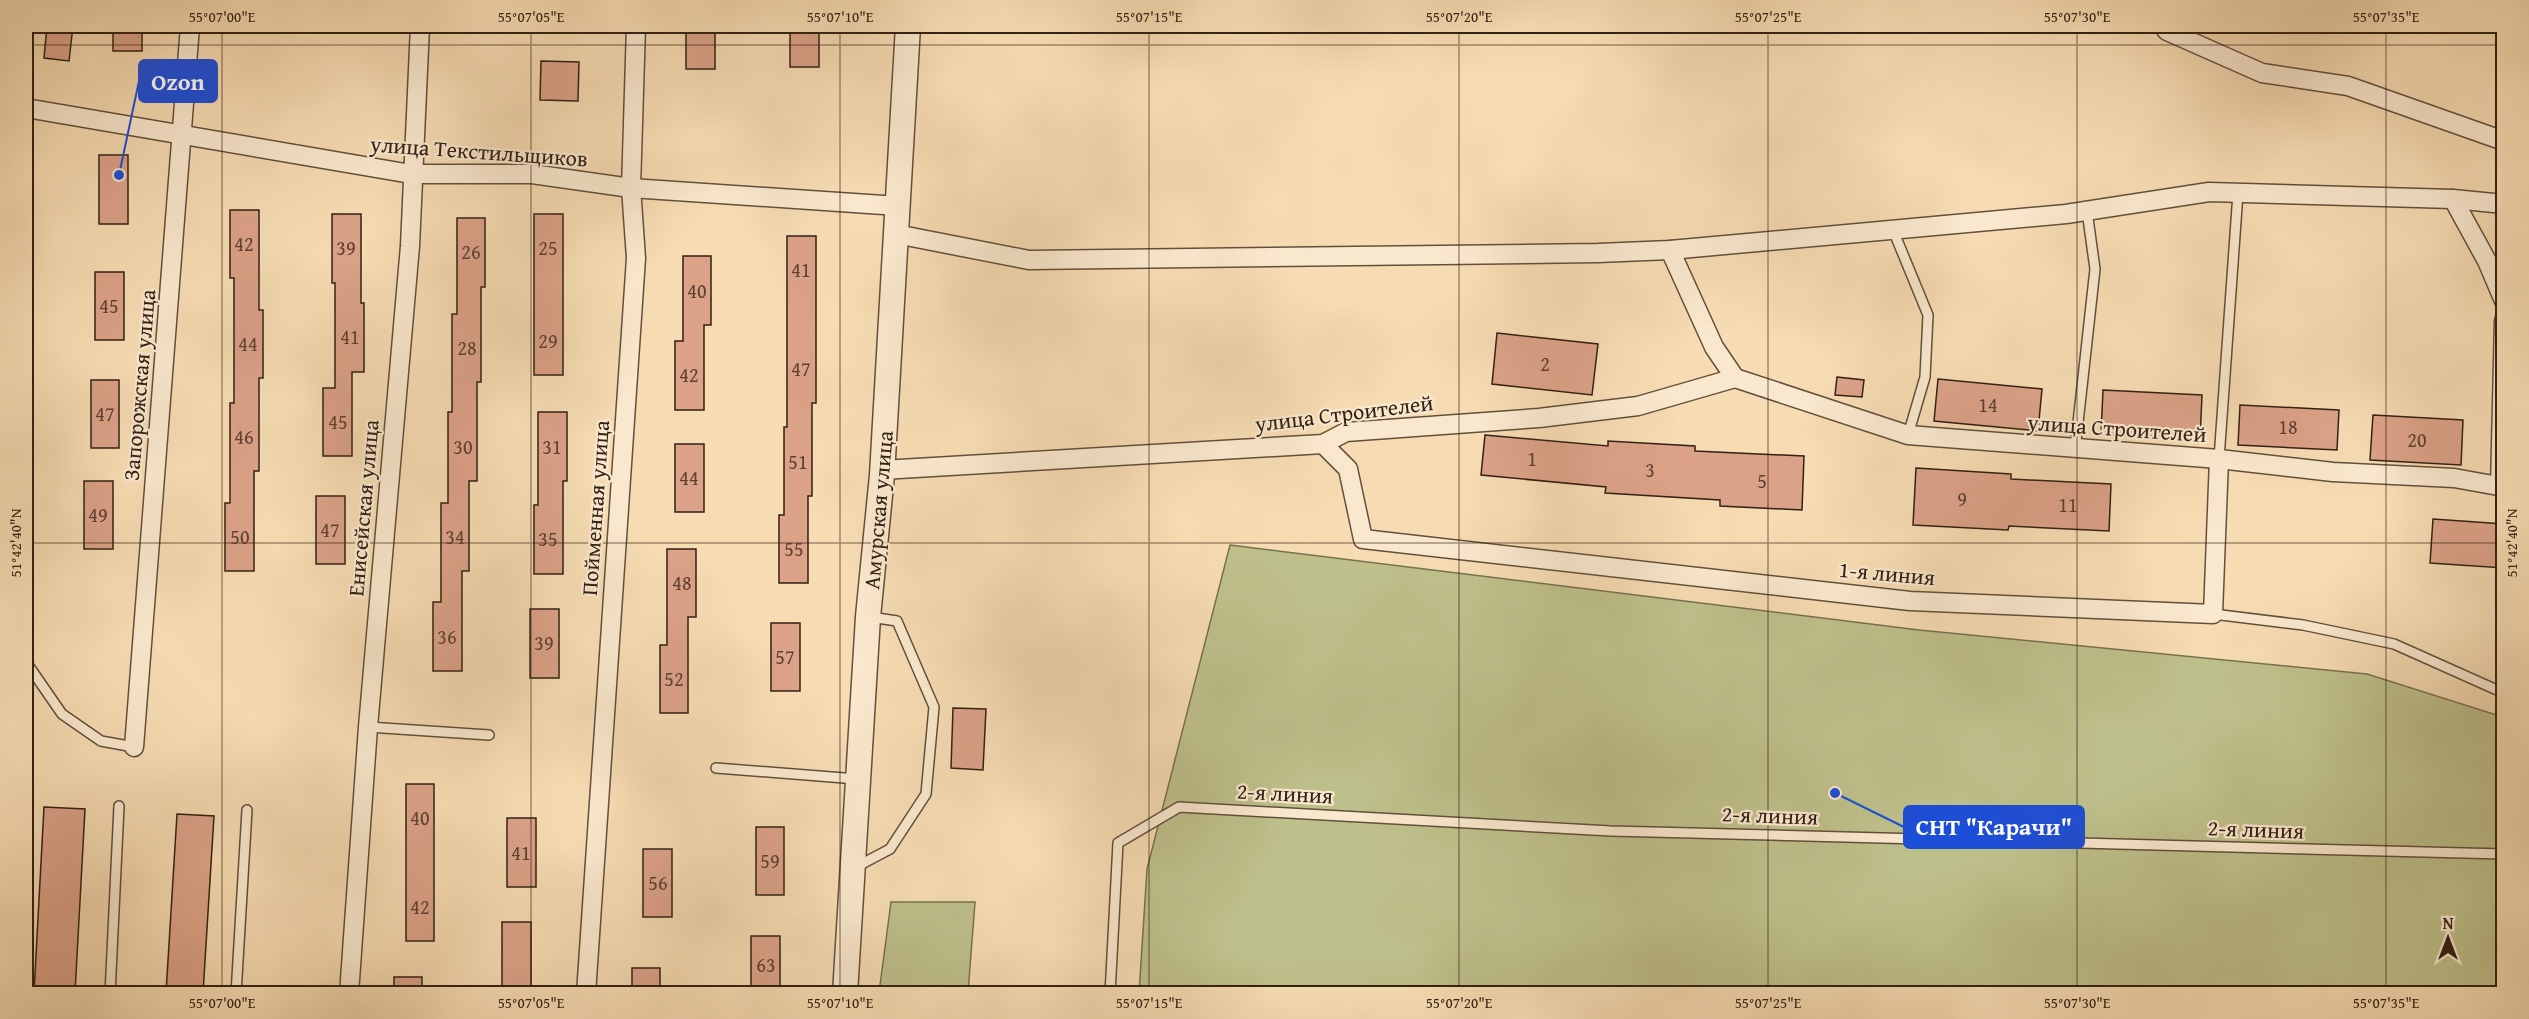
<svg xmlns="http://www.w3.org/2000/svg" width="2529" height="1019" viewBox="0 0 2529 1019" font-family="'Gentium Book Plus',serif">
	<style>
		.green { fill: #bec08b; stroke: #787050; stroke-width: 1.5 }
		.building { fill: #dca288; stroke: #312014; stroke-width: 1.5 }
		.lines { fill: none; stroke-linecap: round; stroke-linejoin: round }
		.service-casing { stroke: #624f3c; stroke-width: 12 }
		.minor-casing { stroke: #624f3c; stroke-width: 21 }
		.tertiary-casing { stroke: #624f3c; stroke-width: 27 }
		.service { stroke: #fae8ce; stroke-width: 9 }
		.minor { stroke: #fae8ce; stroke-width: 18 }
		.tertiary { stroke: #fae8ce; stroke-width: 24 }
		.ticks { fill: none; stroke: #312014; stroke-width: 1.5; stroke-opacity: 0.45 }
		.labels { text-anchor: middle; stroke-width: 4.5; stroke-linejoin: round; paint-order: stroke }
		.number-label { font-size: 20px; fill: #5c4031 }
		.street-label { font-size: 22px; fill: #312014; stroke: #fae8ce }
		.leader { fill: none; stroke: #1d4ed8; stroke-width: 2 }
		.callout-dot { fill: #1d4ed8; stroke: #fae8ce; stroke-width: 2 }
		.callout { fill: #1d4ed8; stroke: #1d4ed8; stroke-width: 2 }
		.callout-label { font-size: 24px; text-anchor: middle; font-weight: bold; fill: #fff }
		.neatline { fill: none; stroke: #312014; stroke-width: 2 }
		.ticks-label { font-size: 15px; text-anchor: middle; fill: #312014 }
	</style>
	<rect width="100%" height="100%" fill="#f7dcb3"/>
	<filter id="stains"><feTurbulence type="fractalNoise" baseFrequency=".00333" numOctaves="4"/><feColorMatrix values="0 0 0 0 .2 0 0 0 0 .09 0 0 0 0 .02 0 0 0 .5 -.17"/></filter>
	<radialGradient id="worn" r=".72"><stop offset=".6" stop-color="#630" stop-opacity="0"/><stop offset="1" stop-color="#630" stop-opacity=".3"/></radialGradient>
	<!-- green -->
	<g class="green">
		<polygon points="1230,545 1919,630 2367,674 2503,717 2503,993 1139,994 1147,869"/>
		<polygon points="891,902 975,902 968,993 879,993"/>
	</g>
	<!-- building -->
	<g class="building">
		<polygon points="47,26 73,26 69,61 44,58"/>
		<rect x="113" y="26" width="29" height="25"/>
		<rect x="686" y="26" width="29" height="43"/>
		<rect x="790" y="26" width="29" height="41"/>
		<polygon points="541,61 579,62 578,101 540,100"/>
		<rect x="99" y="155" width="29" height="69"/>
		<polygon points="230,210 259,210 259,310 263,310 263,378 259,378 259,471 254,471 254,571 225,571 225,503 230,503 230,403 234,403 234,278 230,278"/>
		<polygon points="332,214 361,214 361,303 364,303 364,372 352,372 352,456 323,456 323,388 335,388 335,283 332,283"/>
		<rect x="534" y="214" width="29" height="161"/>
		<polygon points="457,218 485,218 485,287 481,287 481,382 477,382 477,481 469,481 469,571 462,571 462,671 433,671 433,602 441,602 441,503 448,503 448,412 452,412 452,314 457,314"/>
		<polygon points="787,236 816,236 816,403 812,403 812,496 808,496 808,583 779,583 779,515 784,515 784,427 787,427"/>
		<polygon points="683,256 711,256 711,325 704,325 704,410 675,410 675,341 683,341"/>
		<rect x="95" y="272" width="29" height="68"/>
		<polygon points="1497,333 1598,344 1592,395 1492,384"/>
		<polygon points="1837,377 1864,380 1862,397 1835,395"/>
		<polygon points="1938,379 2042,389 2038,431 1934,421"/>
		<rect x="91" y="380" width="28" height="68"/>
		<polygon points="2103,390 2202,395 2200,440 2101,434"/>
		<polygon points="2240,405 2339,410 2337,450 2238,445"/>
		<polygon points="538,412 567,412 567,481 563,481 563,574 534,574 534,505 538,505"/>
		<polygon points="2373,415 2463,420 2461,465 2370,460"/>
		<polygon points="1485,435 1608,446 1608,441 1695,446 1695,451 1804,456 1802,510 1720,506 1720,500 1605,493 1606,487 1481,475"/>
		<rect x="675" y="444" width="29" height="68"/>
		<polygon points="1916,468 2011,474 2011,479 2111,484 2109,531 2009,526 2008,530 1913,525"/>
		<rect x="84" y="481" width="29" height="68"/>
		<rect x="316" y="496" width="29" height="68"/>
		<polygon points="2433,519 2504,524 2504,568 2430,563"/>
		<polygon points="667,549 696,549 696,617 688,617 688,713 660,713 660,645 667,645"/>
		<rect x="530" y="609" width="29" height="69"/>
		<rect x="771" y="623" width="29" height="68"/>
		<polygon points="953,708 986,709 983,770 951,768"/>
		<rect x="406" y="784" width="28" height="157"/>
		<polygon points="44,807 85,809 75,993 34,993"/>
		<polygon points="177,814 214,816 203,993 166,993"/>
		<rect x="507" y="818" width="29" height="69"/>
		<rect x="756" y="827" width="28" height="68"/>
		<rect x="643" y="849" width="29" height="68"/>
		<rect x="502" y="922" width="29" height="69"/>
		<rect x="751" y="936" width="29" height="57"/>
		<rect x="632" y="968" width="28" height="25"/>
		<rect x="394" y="977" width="28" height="16"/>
	</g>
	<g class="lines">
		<defs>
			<g id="service">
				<polyline points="1893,230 1928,315 1925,377 1908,435"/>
				<polyline points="2075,450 2095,269 2087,211"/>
				<polyline points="2219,459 2238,193"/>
				<polyline points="2213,614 2303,625 2394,644 2497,690 2504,691"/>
				<polyline points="26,662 62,714 101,741 134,747"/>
				<polyline points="368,727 489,735"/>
				<polyline points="716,768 857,779"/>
				<polyline points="856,867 890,849 926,794 934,707 897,621 870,617"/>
				<polyline points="110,994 119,806"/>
				<polyline points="236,994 247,810"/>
				<polyline points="1110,994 1118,843 1179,807 1611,831 2504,854"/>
			</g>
			<g id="minor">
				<polyline points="2163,26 2167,31 2262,73 2348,86 2504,141"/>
				<polyline points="26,108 411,174 532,174 631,188 898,206"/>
				<polyline points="2453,199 2487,261 2504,301"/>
				<polyline points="896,234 1029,260 1598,253 1670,250 2066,214 2209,192 2453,199 2504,204"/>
				<polyline points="1670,250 1714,347 1735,378 1908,435 2219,459 2333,472 2454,478 2504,487"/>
				<polyline points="1323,444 1348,469 1363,539 1910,601 2213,614 2219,459"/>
				<polyline points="882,470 1323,444 1346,432 1539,418 1638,406 1735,378"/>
				<polyline points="2500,486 2504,321"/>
				<polyline points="134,747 190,26"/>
				<polyline points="349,994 368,727 410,246 420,26"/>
				<polyline points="586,994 636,258 631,188 636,26"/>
			</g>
			<polyline id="tertiary" points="845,994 868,617 882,475 908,26"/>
		</defs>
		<!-- service casing -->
		<use href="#service" class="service-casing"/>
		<!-- minor casing -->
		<use href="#minor" class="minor-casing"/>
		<!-- tertiary casing -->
		<use href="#tertiary" class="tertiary-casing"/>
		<!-- service -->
		<use href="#service" class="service"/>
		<!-- minor -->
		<use href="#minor" class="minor"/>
		<!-- tertiary -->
		<use href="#tertiary" class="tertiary"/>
	</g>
	<!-- ticks -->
	<path class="ticks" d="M222,26V994M531,26V994M840,26V994M1149,26V994M1459,26V994M1768,26V994M2077,26V994M2386,26V994M26,45H2504M26,543H2504"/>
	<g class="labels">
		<!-- number labels -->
		<g class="number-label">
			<text x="244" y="251">42</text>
			<text x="346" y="255">39</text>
			<text x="548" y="255">25</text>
			<text x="471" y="259">26</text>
			<text x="801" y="277">41</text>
			<text x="697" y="298">40</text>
			<text x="109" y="313">45</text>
			<text x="350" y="344">41</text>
			<text x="548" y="348">29</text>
			<text x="248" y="351">44</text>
			<text x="467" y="355">28</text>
			<text x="1545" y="371">2</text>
			<text x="801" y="376">47</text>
			<text x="689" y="382">42</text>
			<text x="1988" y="412">14</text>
			<text x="105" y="421">47</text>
			<text x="338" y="429">45</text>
			<text x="2288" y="434">18</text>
			<text x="244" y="444">46</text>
			<text x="2417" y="447">20</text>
			<text x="463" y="454">30</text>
			<text x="552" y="454">31</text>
			<text x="1532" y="466">1</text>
			<text x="798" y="469">51</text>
			<text x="1650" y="477">3</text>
			<text x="689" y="485">44</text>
			<text x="1762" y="488">5</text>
			<text x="1962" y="506">9</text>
			<text x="2068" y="512">11</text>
			<text x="98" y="522">49</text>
			<text x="330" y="537">47</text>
			<text x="240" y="544">50</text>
			<text x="455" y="544">34</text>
			<text x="548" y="546">35</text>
			<text x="794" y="556">55</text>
			<text x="682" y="590">48</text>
			<text x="447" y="644">36</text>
			<text x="544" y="650">39</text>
			<text x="785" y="664">57</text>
			<text x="674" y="686">52</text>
			<text x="420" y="825">40</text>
			<text x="521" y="860">41</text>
			<text x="770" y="868">59</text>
			<text x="658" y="890">56</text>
			<text x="420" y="914">42</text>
			<text x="766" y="972">63</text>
		</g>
		<!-- street labels -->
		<g class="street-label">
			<text transform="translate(479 151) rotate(4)" y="8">улица Текстильщиков</text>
			<text transform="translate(139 385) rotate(-85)" y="8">Запорожская улица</text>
			<text transform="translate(1344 413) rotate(-7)" y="8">улица Строителей</text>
			<text transform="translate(2117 428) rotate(4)" y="8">улица Строителей</text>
			<text transform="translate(363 508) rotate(-85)" y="8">Енисейская улица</text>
			<text transform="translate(595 508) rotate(-86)" y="8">Пойменная улица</text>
			<text transform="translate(878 510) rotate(-85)" y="8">Амурская улица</text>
			<text transform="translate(1887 573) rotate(5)" y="8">1-я линия</text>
			<text transform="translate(1285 793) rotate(3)" y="8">2-я линия</text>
			<text transform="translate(1770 815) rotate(2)" y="8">2-я линия</text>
			<text transform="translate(2256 829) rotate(2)" y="8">2-я линия</text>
		</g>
	</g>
	<!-- callouts -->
	<path class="leader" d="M119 175L139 81M1835 793L1904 827"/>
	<g class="callout-dot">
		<circle cx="119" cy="175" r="6"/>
		<circle cx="1835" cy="793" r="6"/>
	</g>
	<g class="callout">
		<rect x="139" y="60" width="78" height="42" rx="6"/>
		<rect x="1904" y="806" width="180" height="42" rx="6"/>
	</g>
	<g class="callout-label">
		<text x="178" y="90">Ozon</text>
		<text x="1994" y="835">СНТ "Карачи"</text>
	</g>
	<!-- margin -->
	<rect width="2529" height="1019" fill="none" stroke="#f7dcb3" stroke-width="66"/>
	<!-- north arrow -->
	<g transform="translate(2448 938)" stroke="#fae8ce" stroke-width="4.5" paint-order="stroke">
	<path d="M0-4.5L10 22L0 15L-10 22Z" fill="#312014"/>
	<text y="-9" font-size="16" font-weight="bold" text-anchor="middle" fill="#312014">N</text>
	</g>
	<rect x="33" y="33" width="2463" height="953" class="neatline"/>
	<g class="ticks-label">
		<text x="222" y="22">55°07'00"E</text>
		<text x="531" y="22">55°07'05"E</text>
		<text x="840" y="22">55°07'10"E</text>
		<text x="1149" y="22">55°07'15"E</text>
		<text x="1459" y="22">55°07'20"E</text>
		<text x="1768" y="22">55°07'25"E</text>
		<text x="2077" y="22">55°07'30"E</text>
		<text x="2386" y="22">55°07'35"E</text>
		<text transform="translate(16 543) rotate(-90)" y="5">51°42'40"N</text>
		<text transform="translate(2512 543) rotate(-90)" y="5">51°42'40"N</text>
		<text x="222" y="1008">55°07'00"E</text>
		<text x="531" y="1008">55°07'05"E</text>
		<text x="840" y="1008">55°07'10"E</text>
		<text x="1149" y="1008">55°07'15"E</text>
		<text x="1459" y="1008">55°07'20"E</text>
		<text x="1768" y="1008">55°07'25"E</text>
		<text x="2077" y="1008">55°07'30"E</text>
		<text x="2386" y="1008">55°07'35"E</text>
	</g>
	<rect width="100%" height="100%" filter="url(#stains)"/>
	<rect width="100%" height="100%" fill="url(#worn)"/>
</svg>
